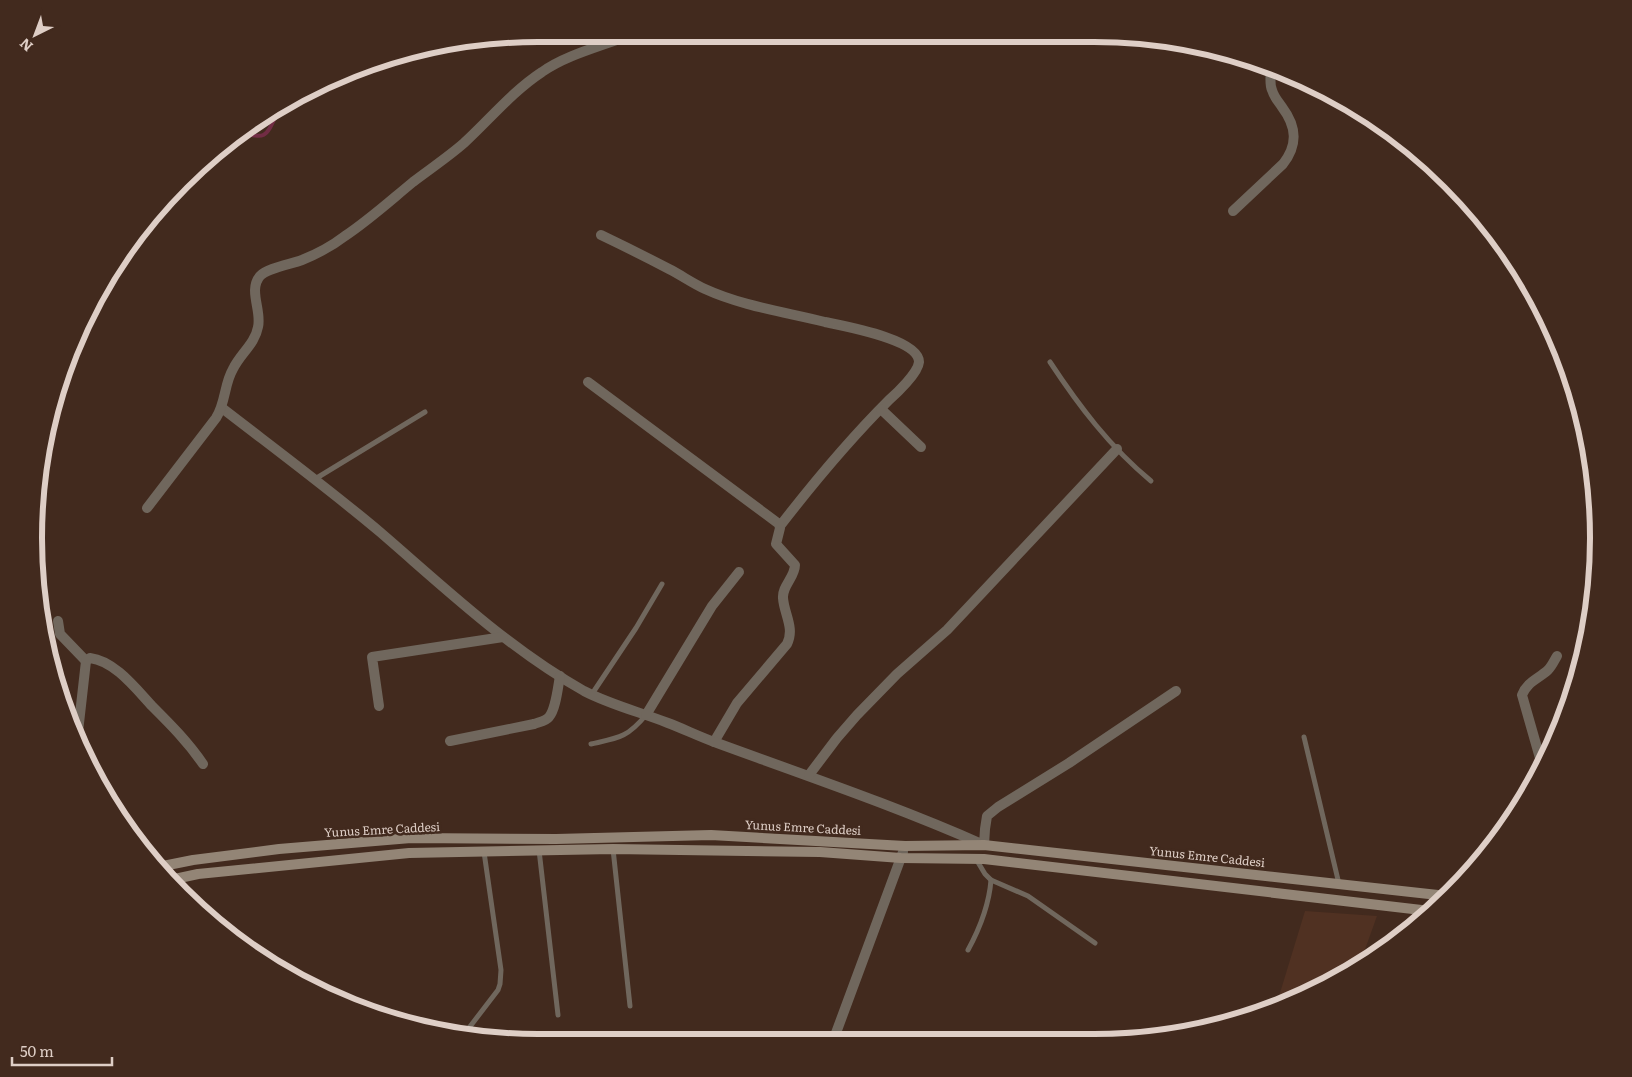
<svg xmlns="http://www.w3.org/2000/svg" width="1632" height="1077" viewBox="0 0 1632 1077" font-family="Literata,serif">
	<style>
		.built { fill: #503122 }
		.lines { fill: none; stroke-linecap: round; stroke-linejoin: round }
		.stream { stroke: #712c44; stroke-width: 4 }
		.lane { stroke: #70675d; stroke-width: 5 }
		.street { stroke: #70675d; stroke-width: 10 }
		.secondary { stroke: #938576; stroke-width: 10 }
		.labels { text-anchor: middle; stroke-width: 5; stroke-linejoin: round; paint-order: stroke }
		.street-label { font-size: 12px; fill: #decec6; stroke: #422a1e }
		.rim { fill: none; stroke: #decec6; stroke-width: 6 }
	</style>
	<rect width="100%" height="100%" fill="#422a1e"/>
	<!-- built -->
	<polygon class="built" points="1305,911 1377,916 1363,955 1371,958 1316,991 1276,1006"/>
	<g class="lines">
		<!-- stream -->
		<path class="stream" d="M241,132C265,139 266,138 276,115L274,111"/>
		<!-- lane -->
		<g class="lane">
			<path d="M1050,362C1079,406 1110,447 1151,481"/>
			<polyline points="315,479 425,412"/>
			<polyline points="592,694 636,628 662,584"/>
			<polyline points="1304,737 1339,884"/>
			<path d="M591,744C618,738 627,738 646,715"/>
			<polyline points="613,849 630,1006"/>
			<polyline points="539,850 558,1015"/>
			<polyline points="976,859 985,874 991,880 1028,896 1095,943"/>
			<path d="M968,950C980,928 989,906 991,880"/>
			<polyline points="462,1037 498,990 500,984 501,970 484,852"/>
		</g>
		<!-- street -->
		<g class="street">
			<path d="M1233,211L1283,164C1298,145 1297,127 1282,107C1278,101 1274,97 1272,90C1269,83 1271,75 1271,67"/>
			<path d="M601,235C624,246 646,257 669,269C681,275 692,283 705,289C742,306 785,312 825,322C843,326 919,339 919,362C918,373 897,393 889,400C849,440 814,482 780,526"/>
			<path d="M588,382L779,524L780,528L776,544L795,565C795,577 782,586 783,598C784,614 795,628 787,644L737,703L714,742"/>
			<path d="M222,408C275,449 329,489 380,532C445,588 509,649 584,691C611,705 640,712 668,723C684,729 700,737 717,743C807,776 896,806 984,845L985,829L987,816L998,807L1069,763L1176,691"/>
			<polyline points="881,409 921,447"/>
			<path d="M147,508L216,418C226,402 224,384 233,369C240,354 255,344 258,327C262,311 248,290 260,276C267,268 292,264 302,260C317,254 332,246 345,236C369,220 391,200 413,182C430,169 448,157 464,143C490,119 513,91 542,72C565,56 595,48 622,38"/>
			<polyline points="58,621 60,634 86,661"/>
			<polyline points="379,706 372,657 503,637"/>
			<polyline points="646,715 712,606 739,572"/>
			<path d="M77,741L86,661L90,658C115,661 136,689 152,706C171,725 188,742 203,764"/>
			<path d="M450,741L534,724C539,722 546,721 549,717C556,709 558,686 560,676"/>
			<path d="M1542,765L1522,695C1527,682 1538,679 1548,670C1552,666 1554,661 1557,656"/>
			<polyline points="809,775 837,738 857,715 897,674 947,630 1117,449"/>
			<polyline points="833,1041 903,852"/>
		</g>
		<!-- secondary -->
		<g class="secondary">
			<polyline points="158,867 193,860 279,849 411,838 556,839 711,835 905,846 984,845 1447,896"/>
			<polyline points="170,880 198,874 409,853 613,849 820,852 901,858 984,859 1430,911"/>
		</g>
	</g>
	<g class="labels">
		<!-- street labels -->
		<g class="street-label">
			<text transform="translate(803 828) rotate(3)" y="4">Yunus Emre Caddesi</text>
			<text transform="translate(382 830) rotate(-3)" y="4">Yunus Emre Caddesi</text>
			<text transform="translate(1207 857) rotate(6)" y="4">Yunus Emre Caddesi</text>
		</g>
	</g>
	<!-- crop -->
	<path d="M0 0H1632V1077H0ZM538 42H1094A496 496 0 0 1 1590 538V538A496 496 0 0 1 1094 1034H538A496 496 0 0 1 42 538V538A496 496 0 0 1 538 42Z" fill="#422a1e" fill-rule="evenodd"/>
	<path class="rim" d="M538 42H1094A496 496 0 0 1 1590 538V538A496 496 0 0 1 1094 1034H538A496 496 0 0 1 42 538V538A496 496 0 0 1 538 42Z"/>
	<!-- north arrow -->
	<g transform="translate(35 35) rotate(222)" stroke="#422a1e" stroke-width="4" paint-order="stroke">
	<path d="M0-4L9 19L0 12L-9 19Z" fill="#decec6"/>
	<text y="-8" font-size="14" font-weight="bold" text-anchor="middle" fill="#decec6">N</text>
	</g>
	<!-- scale -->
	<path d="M12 1057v8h100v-8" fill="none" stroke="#decec6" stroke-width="2.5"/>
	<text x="20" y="1057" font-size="15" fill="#decec6" stroke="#422a1e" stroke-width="4" paint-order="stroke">50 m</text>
</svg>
